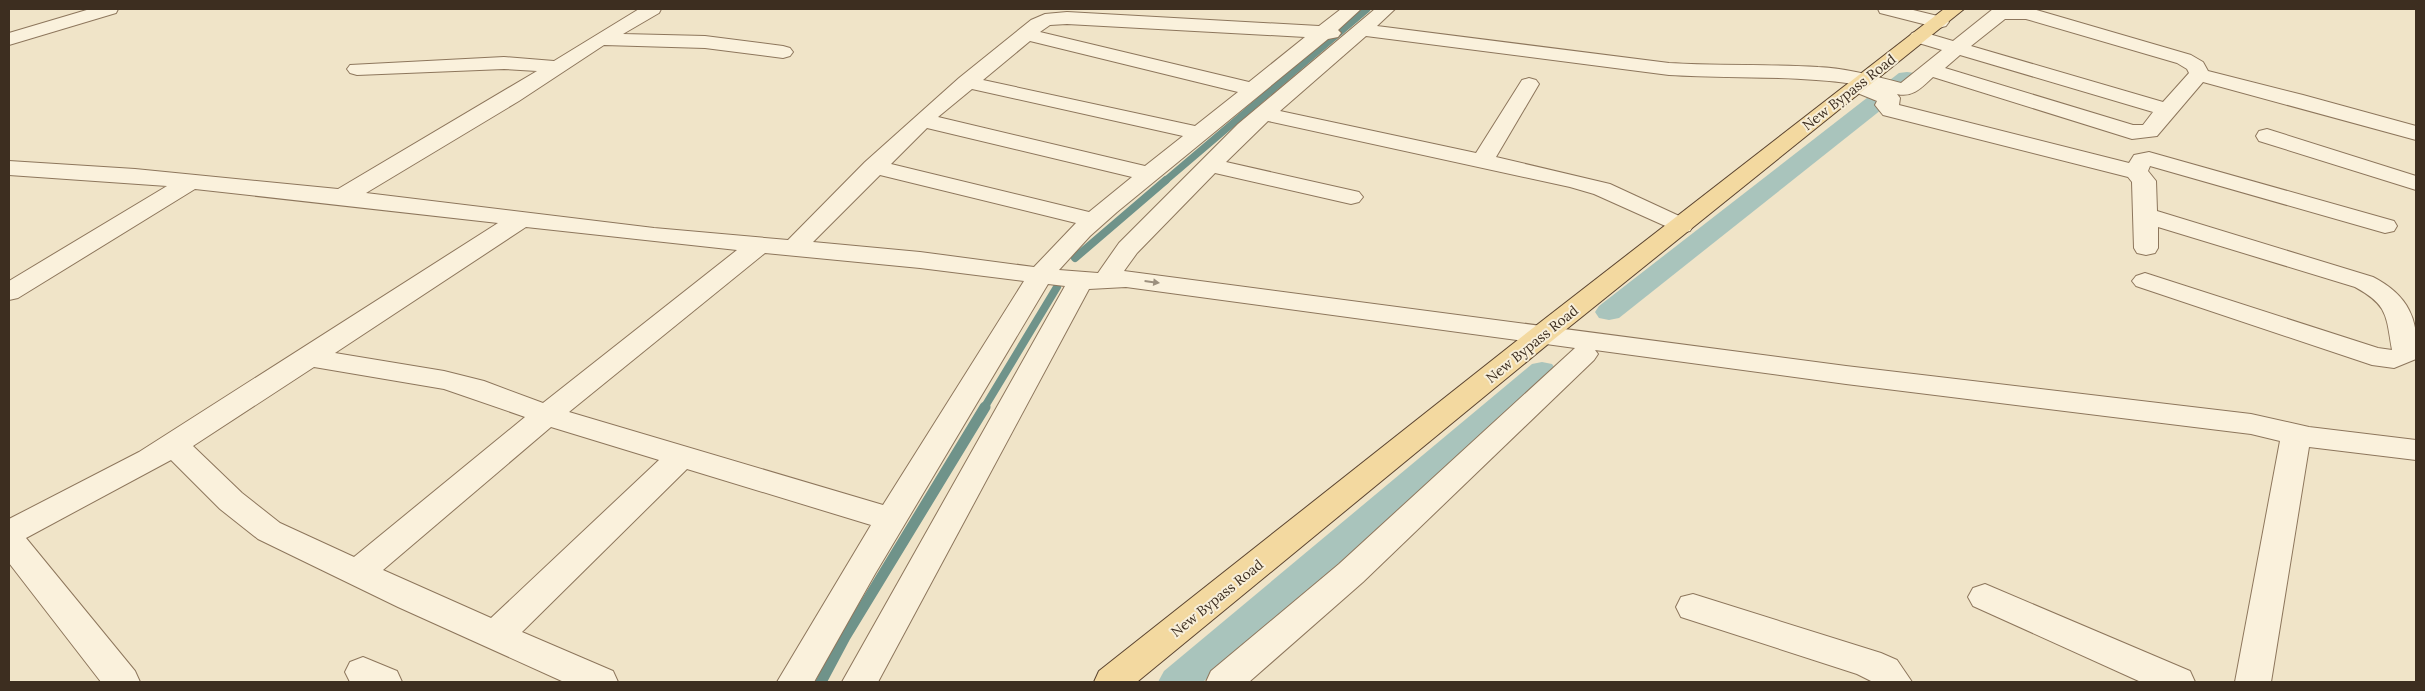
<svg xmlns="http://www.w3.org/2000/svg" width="2425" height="691" viewBox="0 0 2425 691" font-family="Lora,serif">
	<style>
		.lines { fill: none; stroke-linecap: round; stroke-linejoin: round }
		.stream-far2 { stroke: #6f938a; stroke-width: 7 }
		.stream-far1 { stroke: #6f938a; stroke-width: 8 }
		.stream { stroke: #6f938a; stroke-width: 11 }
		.canal { fill: #a9c4bc; fill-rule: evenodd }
		.minor-casing { stroke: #8d765c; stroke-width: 2 }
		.major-casing { stroke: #5b4430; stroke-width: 2 }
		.minor { fill: #faf1dc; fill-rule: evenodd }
		.major { fill: #f3d9a0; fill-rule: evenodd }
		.oneway { fill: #9c907e }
		.labels { text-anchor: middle; stroke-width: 4; stroke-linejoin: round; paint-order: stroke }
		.street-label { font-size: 14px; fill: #3d2e20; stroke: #f7eed8 }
	</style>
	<rect width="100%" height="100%" fill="#f0e4c8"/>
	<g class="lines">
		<!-- stream-far2 -->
		<polyline class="stream-far2" points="1165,181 1367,9"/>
		<!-- stream-far1 -->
		<g class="stream-far1">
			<polyline points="1075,258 1166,180"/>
			<polyline points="984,408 1057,287"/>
		</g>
		<!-- stream -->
		<polyline class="stream" points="821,682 845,637 985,407"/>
		<!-- canal -->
		<g class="canal">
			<polygon points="1907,72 1915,73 1918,78 1915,83 1619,318 1609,320 1599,318 1595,312 1599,306 1899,73"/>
			<polygon points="1542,362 1552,364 1557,371 1552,378 1203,682 1158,682 1164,671 1532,364"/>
		</g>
		<defs>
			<g id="minor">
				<polygon points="90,9 118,9 116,13 9,45 9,33"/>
				<path d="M639,9H661L659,13L623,34L705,36L783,46L790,48L793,52L790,56L783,58L705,48L604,45L519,101L366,193L654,228L788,240L865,162L959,78L1031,20L1045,14L1067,12L1319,26L1341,9H1361L1338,30L1341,33L1338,37L1328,39L1117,212L1090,236L1059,270L1098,273L1119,243L1238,124L1375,9H1395L1377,26L1669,63C1719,66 1769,64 1818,67C1846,68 1874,76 1901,83L1942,50L1912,41L1909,37L1912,33L1919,31L1953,41L1993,9H2033L2191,55L2203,62L2208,71L2303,95L2416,126V140L2203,82L2157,136L2132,139L1933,77C1922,87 1913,98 1897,94L1900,98L1899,105L2129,163L2134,155L2149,152L2394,221L2397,226L2394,231L2385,233L2150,166L2148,171L2156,181L2157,211L2373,277C2408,295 2420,320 2416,359L2394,368L2372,365L2136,286L2132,281L2136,276L2145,273L2378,348L2392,350C2386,315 2388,305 2355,287L2158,227V248L2155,253L2146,255L2137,253L2134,248L2132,182L2128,177L1883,115L1875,105L1877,101L1855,92L1852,88L1854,84C1793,75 1731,79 1669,75L1366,36L1280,111L1476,153L1522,80L1529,78L1536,80L1539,84L1496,157L1610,184L1690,221L1693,226L1690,231L1681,233L1594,194L1570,187L1268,121L1226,162L1359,192L1363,197L1359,202L1351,204L1215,173L1137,253L1124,271L1846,366L2251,414L2309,427L2416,440V460L2309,447L2271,682H2235L2280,441L2251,434L1846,384L1595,350L1598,354L1594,360L1363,582L1249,682H1206L1211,671L1339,564L1575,348L1126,287L1089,289L878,682H842L1065,286L1048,284L875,574L814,682H777L871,525L687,469L522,632L613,671L618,682H564L398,607L258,539L220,509L171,460L26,538L135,671L140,682H101L9,563V519L139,452L498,223L195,189L18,298L9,300V281L167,186L9,175V161L135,169L338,189L537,71L504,69L357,75L350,73L347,69L350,65L504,57L554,61ZM2005,19H2026L2177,63L2187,69L2189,73L2163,102L1971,46ZM1067,24L1305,37L1249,82L1040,32L1050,25ZM1030,41L1238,92L1195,126L983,80ZM1960,55L2153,112L2143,125H2133L1945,68ZM972,89L1183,136L1145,166L938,117ZM927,128L1132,177L1089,212L891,164ZM880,175L1076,223L1034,267L920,252L813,242ZM526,227L737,250L543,403L484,381L444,371L335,353ZM765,253L920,268L1024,281L883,505L569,412ZM314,367L444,389L525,417L354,557L280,523L242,493L193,446ZM551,427L659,460L491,618L383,570Z"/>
				<polygon points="1878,9 1909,9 1946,18 1949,22 1946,26 1939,28 1880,13"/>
				<polygon points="2267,129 2416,176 2416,190 2259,141 2256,136 2259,131"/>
				<polygon points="1985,584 2190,671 2195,682 2141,682 1973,606 1968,597 1973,588"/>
				<polygon points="1693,594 1881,653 1897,660 1912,682 1873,682 1857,674 1681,617 1676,607 1681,597"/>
				<polygon points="363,657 397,671 402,682 350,682 345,672 350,662"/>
			</g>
			<polygon id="major" points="1944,9 1964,9 1553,340 1137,682 1094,682 1099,671 1533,328"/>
		</defs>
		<!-- minor casing -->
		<use href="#minor" class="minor-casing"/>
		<!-- major casing -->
		<use href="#major" class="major-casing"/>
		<!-- minor -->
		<use href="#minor" class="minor"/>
		<!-- major -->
		<use href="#major" class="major"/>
	</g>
	<!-- one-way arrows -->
	<defs><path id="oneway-solid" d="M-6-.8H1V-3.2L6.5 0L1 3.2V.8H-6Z" transform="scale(1.25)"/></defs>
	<use class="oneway" href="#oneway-solid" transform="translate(1152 282) rotate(7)"/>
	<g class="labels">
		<!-- street labels -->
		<g class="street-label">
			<text transform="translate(1849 92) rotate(-38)" y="5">New Bypass Road</text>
			<text transform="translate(1532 344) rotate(-39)" y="5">New Bypass Road</text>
			<text transform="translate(1217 598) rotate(-39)" y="5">New Bypass Road</text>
		</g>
	</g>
	<!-- border -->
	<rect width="2425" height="691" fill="none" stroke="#3d2e20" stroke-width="20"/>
</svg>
